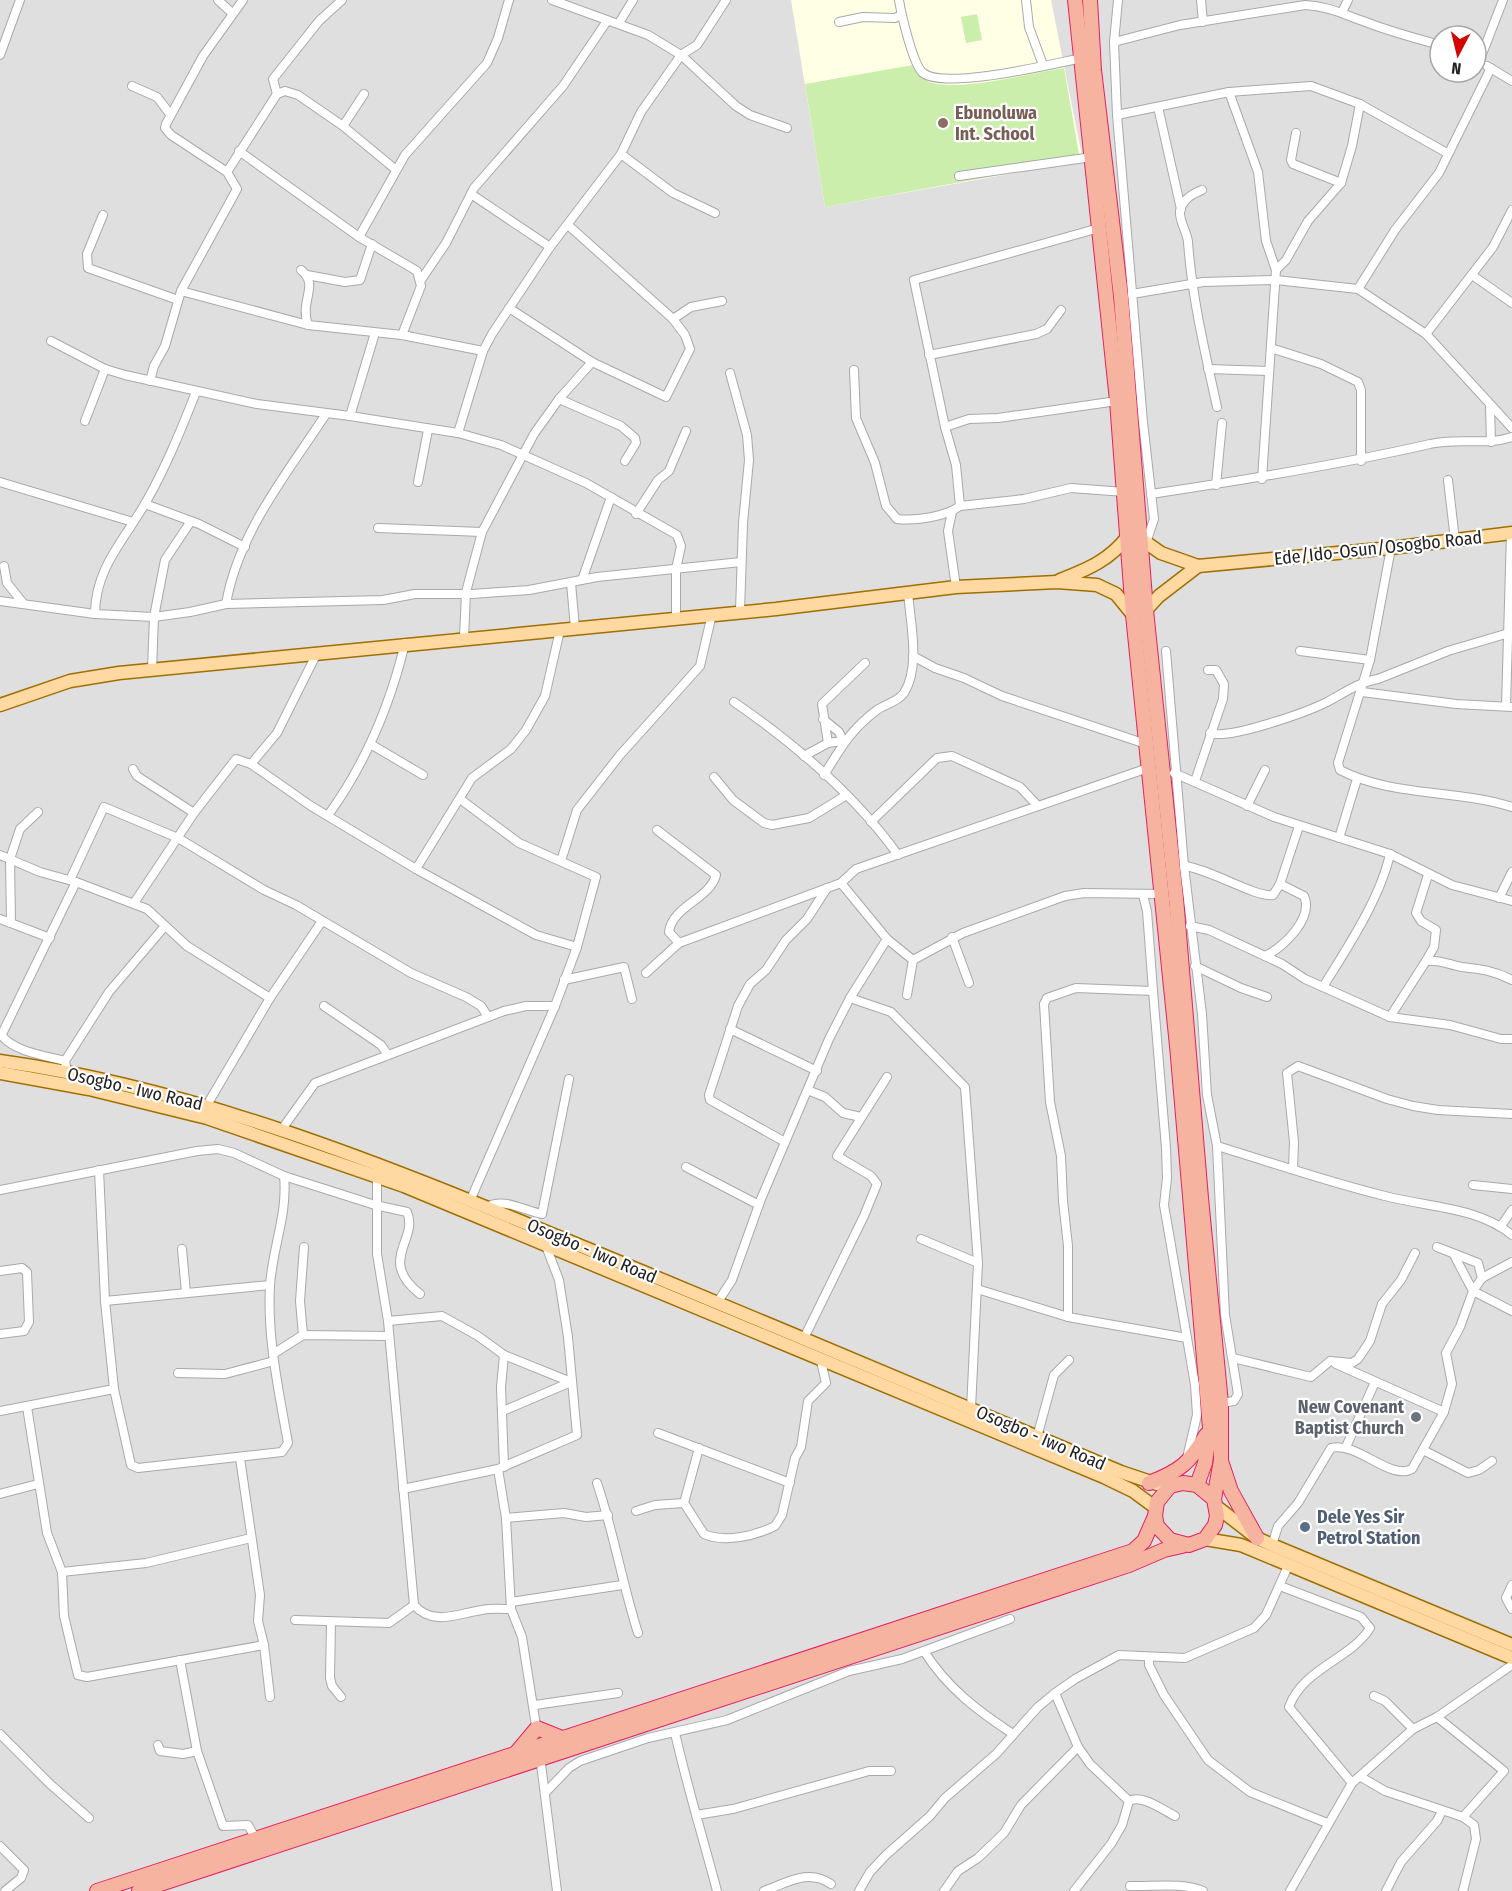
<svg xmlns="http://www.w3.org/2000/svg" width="1512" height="1891" viewBox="0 0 1512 1891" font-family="'Fira Sans Condensed',sans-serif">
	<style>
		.residential { fill: #e0dfdf; fill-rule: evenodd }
		.education { fill: #feffe5 }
		.grass { fill: #cbeead }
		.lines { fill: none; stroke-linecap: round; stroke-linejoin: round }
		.minor-casing { stroke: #a9a9a9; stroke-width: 10 }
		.primary-casing { stroke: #a06f00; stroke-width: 15 }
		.trunk-casing { stroke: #e6205f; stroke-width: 16 }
		.minor { stroke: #fff; stroke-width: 8 }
		.primary { stroke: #ffd9a1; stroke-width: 12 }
		.trunk { stroke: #f6b39f; stroke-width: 14 }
		.education-dot { fill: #8d6e63; stroke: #fff; stroke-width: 2 }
		.worship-dot { fill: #6b7280; stroke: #fff; stroke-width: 2 }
		.service-dot { fill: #5c6f8a; stroke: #fff; stroke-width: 2 }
		.labels { text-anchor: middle; stroke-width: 4.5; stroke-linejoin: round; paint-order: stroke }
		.education-label { font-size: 18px; font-weight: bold; fill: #785e54; stroke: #fff; text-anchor: start }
		.street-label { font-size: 18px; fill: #222; stroke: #fff }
		.worship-label { font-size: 18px; font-weight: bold; fill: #5b616d; stroke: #fff; text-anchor: end }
		.service-label { font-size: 18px; font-weight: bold; fill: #4e5e75; stroke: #fff; text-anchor: start }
	</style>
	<rect width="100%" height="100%" fill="#f2efe8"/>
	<!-- residential -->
	<path class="residential" d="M0,0H1512V1891H0ZM1440,36H1476V72H1440Z"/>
	<!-- education -->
	<polygon class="education" points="791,0 1051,0 1083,161 825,207"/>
	<!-- grass -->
	<g class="grass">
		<polygon points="977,14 982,40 966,43 961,17"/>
		<path d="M913,65C918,73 923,81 933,83C964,91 1031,73 1064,68L1080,160L825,207L805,84Z"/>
	</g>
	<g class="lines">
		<defs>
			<g id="minor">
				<polyline points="218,0 232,13"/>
				<polyline points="552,0 648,35 681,55 736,106 750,115 787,128"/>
				<path d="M899,0C901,13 913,65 923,73C945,90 1052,64 1082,58"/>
				<polyline points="1026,0 1029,27 1043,65"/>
				<polyline points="1118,0 1114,42 1117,115 1143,422 1154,519 1146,543"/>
				<polyline points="1201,0 1203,22"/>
				<polyline points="1342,12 1348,0"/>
				<polyline points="839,22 863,17 895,18 901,15"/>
				<polyline points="619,23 633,0"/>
				<path d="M1114,42L1180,25L1305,5C1327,6 1343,14 1363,21C1388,31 1414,38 1440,45"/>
				<polyline points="0,55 20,0"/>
				<polyline points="1479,62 1503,0"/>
				<polyline points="1487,66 1512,81"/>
				<polyline points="132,86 157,97 170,114"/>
				<polyline points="1229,92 1258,172 1266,241 1276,270 1262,479"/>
				<polyline points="277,94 273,79 319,21 342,0"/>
				<polyline points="1158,107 1181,209"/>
				<polyline points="1117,115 1229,92 1311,86 1360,104 1447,153"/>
				<polyline points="343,126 364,94"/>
				<polyline points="1296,133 1291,160 1293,164 1341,183"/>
				<polyline points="239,151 359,237 417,271 421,286 402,335"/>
				<polyline points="621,154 673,193 715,213"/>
				<polyline points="227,172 277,94 285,91 298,95 343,126 395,169"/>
				<polyline points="959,176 1092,157"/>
				<path d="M1202,190C1192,194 1183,199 1180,211C1179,221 1187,232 1188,242C1192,298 1205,352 1217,407"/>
				<polyline points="471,194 550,247"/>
				<polyline points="103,215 87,254 88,268 178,300"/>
				<polyline points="359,237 405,155 487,63 498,38 509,0"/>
				<path d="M301,270C320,285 299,301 308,325"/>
				<polyline points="1276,270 1286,260 1308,221 1341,183 1352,146 1360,104"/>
				<polyline points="307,275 345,282 360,280 372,244"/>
				<polyline points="1472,275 1512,303"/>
				<polyline points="421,280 446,243 474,188 563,86 607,21"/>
				<polyline points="1358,289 1395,230 1439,173 1491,68"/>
				<polyline points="181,291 308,325 402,335 483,351"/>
				<polyline points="1132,294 1203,282 1276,280 1358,289 1426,334 1512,428"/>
				<polyline points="509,308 592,362 666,397 690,349 685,335 673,319 568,225"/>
				<polyline points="673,319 691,307 722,301"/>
				<polyline points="1426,334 1493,247 1512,210"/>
				<polyline points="51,341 105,369 125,375 257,404 350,416 458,433 501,445 586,483 677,535 681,546 676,569 676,618"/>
				<polyline points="1271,348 1321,364 1358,382 1361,390 1361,461"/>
				<polyline points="929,355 1036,334 1047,329 1061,310"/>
				<polyline points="1208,369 1269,371"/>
				<path d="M854,370L856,418L875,463L886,506L897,519C915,521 945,517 960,506L1024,499L1071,488L1125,492"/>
				<polyline points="730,373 747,435 749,460 743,523 740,611"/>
				<polyline points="150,381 154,366 165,346 181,291 237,189 227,172 171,135 165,128 166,124 203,56 243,0"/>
				<polyline points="559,399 621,426 635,438 636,443 625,461"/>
				<polyline points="1490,407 1491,442"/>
				<polyline points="350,416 375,333"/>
				<polyline points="85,421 105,369"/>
				<polyline points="945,427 969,419 998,418 1117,401"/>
				<polyline points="458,433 483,351 492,334 550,247 621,154 641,112 681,55 697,45 726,0"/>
				<polyline points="1448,480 1455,540"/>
				<polyline points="0,482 133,522"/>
				<polyline points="418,482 428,430"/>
				<polyline points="1216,485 1222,423"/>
				<path d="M1151,494C1245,480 1338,465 1430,444C1457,437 1486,446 1512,437"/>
				<polyline points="145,504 199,524 245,547"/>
				<polyline points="960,506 956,465 945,427 914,280 1099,228"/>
				<polyline points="952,512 948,531 956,587"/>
				<polyline points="636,514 658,480 669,471 686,431"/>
				<polyline points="378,528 482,532"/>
				<path d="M1391,548L1370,660L1338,763L1340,770C1392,797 1456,789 1512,807"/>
				<polyline points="4,566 7,583 23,603"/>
				<polyline points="582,580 611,497"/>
				<polyline points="571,583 575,628"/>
				<polyline points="0,601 95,614 154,617 190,612 226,604 383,600 415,594 472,594 529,590 597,577 741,562"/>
				<path d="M226,604C238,533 288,472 326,414"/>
				<path d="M95,614C95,568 125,539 146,502C166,467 181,430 196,392"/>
				<polyline points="464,638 466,592 482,532 534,434 559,399 592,362"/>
				<polyline points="1166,651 1184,866 1202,1014 1207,1095 1217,1146 1225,1315 1238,1394 1234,1401 1221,1403"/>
				<polyline points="1300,651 1370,660"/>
				<polyline points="913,656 935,668 964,678 1002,696 1146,744"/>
				<polyline points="152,669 154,617 165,560 191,521"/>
				<polyline points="1362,692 1456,704 1512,707"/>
				<path d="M734,702C795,744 855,795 898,855"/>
				<polyline points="1506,706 1511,533"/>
				<path d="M1210,733C1229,740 1307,712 1327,702C1344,693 1359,682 1378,679L1448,651L1512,632"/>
				<polyline points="828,743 822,704 865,663"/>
				<polyline points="372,745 423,775"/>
				<polyline points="804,756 828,743 843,741 839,732 823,719"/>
				<polyline points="251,764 277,733 317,653"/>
				<polyline points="133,769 137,776 194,813"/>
				<polyline points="1174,773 1274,817 1390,854 1452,885 1512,901"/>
				<path d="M824,775C841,748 850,730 877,710C885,704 898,702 904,693C921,666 910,622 908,592"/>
				<polyline points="714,777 733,800 764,823 772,825 809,818 845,796"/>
				<polyline points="1195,781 1223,699 1224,684 1216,670 1208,670"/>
				<polyline points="460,799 519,843 596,877 577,947 555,1006 470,1201"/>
				<polyline points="1247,806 1265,770"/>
				<path d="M329,814C367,761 390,706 405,643"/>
				<polyline points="871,822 937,758 952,756 1020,787 1037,805"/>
				<path d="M657,830L716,875C710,899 672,906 669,932L679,943"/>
				<polyline points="1339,838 1357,779"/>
				<polyline points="0,855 40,872 76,882 147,909 187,946 270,998"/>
				<polyline points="561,861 577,810 620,755 700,666 712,614"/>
				<path d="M1184,866C1208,868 1256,898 1273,895L1280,884L1299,826"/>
				<polyline points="416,869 472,778 511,749 526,730 545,696 560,630"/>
				<path d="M1428,875L1416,913L1421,921L1436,930L1434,947L1426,961C1440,959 1449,965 1462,967C1481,969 1495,971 1512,980"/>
				<polyline points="70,880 104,807 178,838 264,890 296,905 411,973 466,997 481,1006 488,1017"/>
				<polyline points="841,883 887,939 913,960 963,933 1065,896 1084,893 1162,894"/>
				<polyline points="1499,898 1512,872"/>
				<polyline points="134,903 194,813 236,759 251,764 311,806 416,869 536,935 577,947"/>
				<polyline points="0,919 50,938"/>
				<polyline points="11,923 10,859 20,829 38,812"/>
				<polyline points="1190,926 1209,930 1282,964 1305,979 1390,1017 1450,1025 1501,1039 1512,1039"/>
				<polyline points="952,937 969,983"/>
				<path d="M1265,956C1283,948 1314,918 1304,896L1280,884"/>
				<polyline points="1195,966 1241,988 1267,997"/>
				<polyline points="646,973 679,943 841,883 856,869 1148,768"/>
				<polyline points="564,980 624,967 632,999"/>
				<path d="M1323,987C1347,948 1380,899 1390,854"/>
				<polyline points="1153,991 1166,1148 1167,1178 1164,1205 1187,1338"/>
				<polyline points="907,995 913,960"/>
				<polyline points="850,998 891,1012 965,1087 978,1263 971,1409"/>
				<polyline points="324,1006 381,1045 388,1055"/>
				<polyline points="1390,1017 1426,961"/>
				<polyline points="730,1029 817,1071"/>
				<path d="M0,1033C10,1051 46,1056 65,1061"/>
				<polyline points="2,1034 76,882"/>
				<polyline points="67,1072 65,1061 109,992 165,926"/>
				<polyline points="810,1091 825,1097 843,1113 861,1117"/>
				<polyline points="207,1105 270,998 322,921"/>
				<polyline points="282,1129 315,1083 504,1011 526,1006 555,1006"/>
				<polyline points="785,1142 710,1100 709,1095 738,1006 750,984 766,970 786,940 807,919 827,888"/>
				<path d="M1217,1146C1273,1163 1328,1182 1385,1196C1427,1207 1478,1207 1512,1235"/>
				<polyline points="686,1167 759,1205"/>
				<polyline points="1293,1169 1294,1142 1287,1073 1298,1066 1387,1099 1413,1106 1438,1110 1512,1114"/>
				<path d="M99,1170L105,1301L114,1389L131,1465L138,1468L282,1452L288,1443C279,1392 267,1338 270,1286C272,1249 288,1214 284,1176"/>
				<path d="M377,1177V1254L388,1321L414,1605C433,1627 459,1613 482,1610C491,1608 502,1609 511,1609"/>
				<polyline points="1473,1185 1512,1189"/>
				<path d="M0,1190L197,1151L218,1149L234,1153L284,1176L375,1205L407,1212C419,1240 377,1260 420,1294"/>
				<path d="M487,1207C504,1197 524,1211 542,1214L569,1079"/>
				<polyline points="1501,1226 1512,1210"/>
				<polyline points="921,1239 978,1263"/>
				<polyline points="1437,1247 1478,1263 1482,1278"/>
				<polyline points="182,1249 186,1293"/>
				<polyline points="1454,1255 1473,1291 1512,1311"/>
				<polyline points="0,1271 22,1268 27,1272 29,1322 24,1331 0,1334"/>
				<polyline points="977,1289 1068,1317 1187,1338 1195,1385 1197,1415 1187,1458"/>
				<polyline points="105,1301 270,1285"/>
				<polyline points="717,1303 732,1280 761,1199 829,1039 850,998 887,939"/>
				<polyline points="1068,1317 1068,1246 1063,1201 1061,1156 1050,1102 1044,1004 1047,998 1076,988 1153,991 1147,911 1143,895"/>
				<polyline points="388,1321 442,1316 478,1336 504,1355 571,1382"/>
				<polyline points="303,1335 300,1301 304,1247"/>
				<polyline points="804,1338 864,1216 877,1184 871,1176 837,1156 887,1077"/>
				<polyline points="273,1354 303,1335 389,1336"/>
				<polyline points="504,1355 501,1387 504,1467"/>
				<polyline points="1233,1358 1311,1377 1330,1361 1352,1363 1358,1359 1370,1341 1382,1304 1401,1280 1415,1253"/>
				<polyline points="1336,1364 1444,1412"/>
				<polyline points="178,1373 225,1374 274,1361"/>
				<polyline points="27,1407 47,1533 62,1572 64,1616 78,1675 87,1677 264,1645"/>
				<polyline points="0,1411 114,1389"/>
				<polyline points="503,1411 571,1382"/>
				<polyline points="658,1433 790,1483"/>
				<polyline points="1037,1437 1054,1375 1069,1360"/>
				<polyline points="1346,1447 1375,1382"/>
				<path d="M699,1448L684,1503L704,1534C724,1543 755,1536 775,1526L782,1515L795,1458L801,1447L808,1401L826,1383L821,1361"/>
				<polyline points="1423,1450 1468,1473 1479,1470 1492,1461"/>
				<polyline points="240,1458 260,1595 258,1621 264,1645 270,1697"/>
				<polyline points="498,1469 506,1518 511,1609 522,1637 537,1732"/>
				<path d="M597,1483C614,1533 622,1583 638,1633"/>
				<polyline points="403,1489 498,1469 577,1435 568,1337 559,1280 546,1246"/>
				<polyline points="0,1494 38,1484"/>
				<polyline points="636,1511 655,1505 684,1503"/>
				<polyline points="506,1518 564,1513 586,1517 608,1515"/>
				<path d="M1272,1545L1278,1526L1298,1503L1331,1448C1357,1441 1390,1481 1412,1469L1444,1412L1452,1384L1446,1353L1460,1327L1473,1291L1482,1278L1512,1262"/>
				<polyline points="62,1572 146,1563 251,1538"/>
				<polyline points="1512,1585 1506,1598 1512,1609"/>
				<path d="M1280,1586L1361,1617L1370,1628C1351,1659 1303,1668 1289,1707L1352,1783"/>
				<polyline points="511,1602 622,1585"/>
				<polyline points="295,1620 389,1623 414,1605"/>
				<polyline points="331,1622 330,1678 332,1686 341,1697"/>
				<path d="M924,1651C947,1688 978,1711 1013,1734"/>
				<polyline points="1149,1657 1149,1665 1164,1695 1208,1760 1250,1792 1327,1823"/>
				<polyline points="180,1660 197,1751 223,1826 248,1825 256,1839"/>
				<polyline points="1055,1693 1078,1747 1090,1764 1129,1801"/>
				<polyline points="1374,1696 1385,1701 1413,1729"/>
				<polyline points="535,1705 618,1693"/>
				<polyline points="1437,1717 1504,1771 1463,1817"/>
				<path d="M675,1733C687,1786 703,1838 717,1891"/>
				<polyline points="0,1734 50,1784 89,1818"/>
				<polyline points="158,1745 160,1751 183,1754 197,1751"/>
				<polyline points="540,1756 557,1891"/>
				<polyline points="1361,1777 1385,1791 1463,1817 1474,1825 1476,1839 1463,1891"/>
				<polyline points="545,1793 569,1768 580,1761 648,1738 727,1720 849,1671 902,1659 1010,1619"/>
				<path d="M1129,1801C1142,1794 1163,1810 1175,1816"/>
				<polyline points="696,1815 733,1809 869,1771 891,1771"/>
				<polyline points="0,1846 24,1870 21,1878 5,1891"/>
				<path d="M1130,1886C1152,1887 1183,1882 1203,1891"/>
				<path d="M764,1891C787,1883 808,1868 831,1884"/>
				<polyline points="859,1891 870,1872 886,1855 930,1816 945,1798 996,1754 1038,1707 1055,1693 1075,1679 1119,1655 1185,1658 1254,1628 1266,1615 1289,1564"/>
				<polyline points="944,1891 958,1871 978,1858 1004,1833 1021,1805 1078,1747"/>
				<polyline points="1074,1891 1111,1844 1122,1825 1129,1801"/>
				<polyline points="1290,1891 1352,1783 1413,1729 1437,1717 1512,1665"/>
				<polyline points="1386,1891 1401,1862 1437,1821 1442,1811"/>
			</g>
			<g id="primary">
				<polyline points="1141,539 1161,553 1198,566 1391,548 1512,533"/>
				<path d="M1060,580C1088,569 1110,560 1128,536"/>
				<polyline points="1146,610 1159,596 1198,566"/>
				<polyline points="0,705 70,681 119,673 776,609 956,587 1057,582 1097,585 1116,594 1133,615"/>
				<path d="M0,1061C213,1091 408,1175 605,1256C777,1328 950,1399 1121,1472L1157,1484"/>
				<polyline points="0,1073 89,1089 207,1118 404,1186 1104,1477 1133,1491 1156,1508"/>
				<polyline points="1217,1507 1257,1538 1272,1545 1512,1645"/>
				<polyline points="1205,1539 1241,1545 1512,1658"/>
			</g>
			<g id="trunk">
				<polyline points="1075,0 1117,401 1133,615 1177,1046 1210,1428 1205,1463 1197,1485"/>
				<polyline points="1090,0 1094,70 1121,297 1146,610 1176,898 1201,1198 1221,1403 1221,1460 1214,1499 1217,1516 1215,1525 1205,1539 1189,1545 1170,1540 1157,1526 1155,1516 1157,1502 1170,1486 1183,1483 1197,1485 1214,1499"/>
				<polyline points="1221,1461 1231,1491 1257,1538"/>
				<path d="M1149,1483C1180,1471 1190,1463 1206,1435"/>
				<polyline points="516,1753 537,1728 562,1738"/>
				<polyline points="97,1891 1133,1551 1144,1541 1155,1516"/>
				<polyline points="139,1891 1129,1565 1164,1550 1182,1546"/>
			</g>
		</defs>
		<!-- minor casing -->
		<use href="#minor" class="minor-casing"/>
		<!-- primary casing -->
		<use href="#primary" class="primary-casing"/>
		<!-- trunk casing -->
		<use href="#trunk" class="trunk-casing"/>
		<!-- minor -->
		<use href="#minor" class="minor"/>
		<!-- primary -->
		<use href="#primary" class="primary"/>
		<!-- trunk -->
		<use href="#trunk" class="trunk"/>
	</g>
	<!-- markers -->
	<circle class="education-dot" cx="943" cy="123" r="6"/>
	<circle class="worship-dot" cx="1416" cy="1417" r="6"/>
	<circle class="service-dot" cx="1305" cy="1527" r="6"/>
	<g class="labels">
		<!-- education labels -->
		<g class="education-label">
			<text x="955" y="119">Ebunoluwa<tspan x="955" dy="21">Int. School</tspan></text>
		</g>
		<!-- street labels -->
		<g class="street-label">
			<text transform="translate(1378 548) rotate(-6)" y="6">Ede/Ido-Osun/Osogbo Road</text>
			<text transform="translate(135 1089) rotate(13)" y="6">Osogbo - Iwo Road</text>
			<text transform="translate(592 1251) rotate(23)" y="6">Osogbo - Iwo Road</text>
			<text transform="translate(1041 1438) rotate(23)" y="6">Osogbo - Iwo Road</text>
		</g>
		<!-- worship labels -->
		<g class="worship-label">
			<text x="1404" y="1413">New Covenant<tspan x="1404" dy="21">Baptist Church</tspan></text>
		</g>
		<!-- service labels -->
		<g class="service-label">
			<text x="1317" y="1523">Dele Yes Sir<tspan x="1317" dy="21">Petrol Station</tspan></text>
		</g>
	</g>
	<!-- north arrow -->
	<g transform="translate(1458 54) rotate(187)"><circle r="28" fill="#ffffff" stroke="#a7a7a7" stroke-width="1.5"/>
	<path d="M0-4.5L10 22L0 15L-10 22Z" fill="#d40500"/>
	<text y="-9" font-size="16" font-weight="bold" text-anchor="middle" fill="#222222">N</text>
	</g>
</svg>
